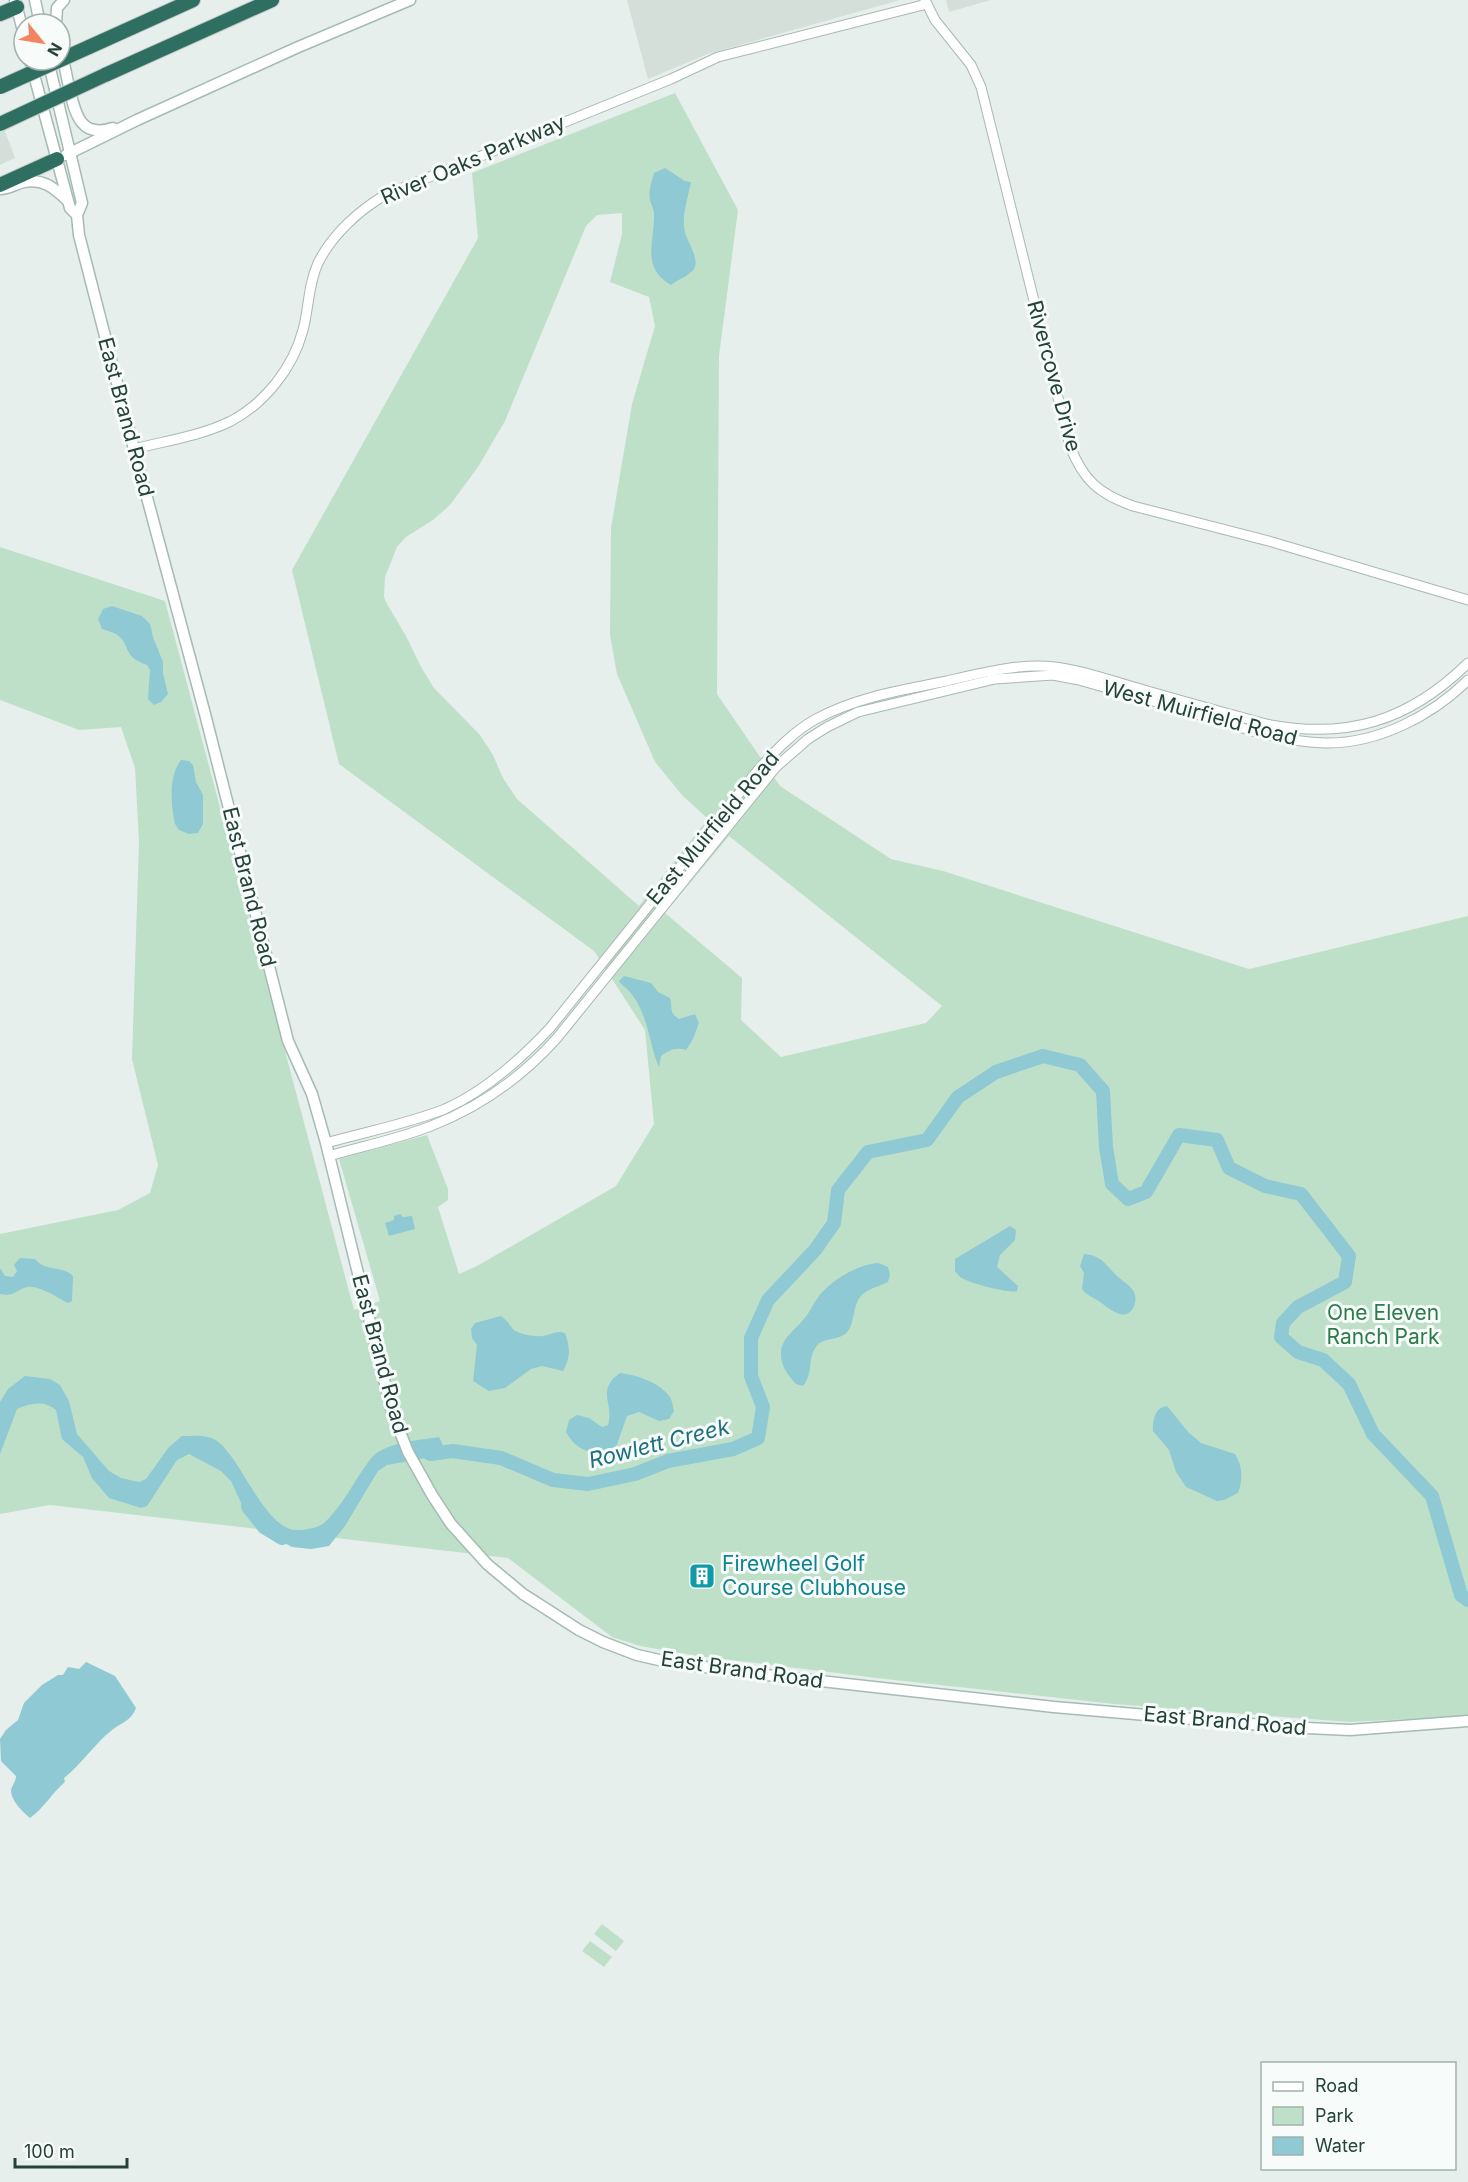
<svg xmlns="http://www.w3.org/2000/svg" width="1468" height="2182" viewBox="0 0 1468 2182" font-family="Inter,sans-serif">
	<style>
		.built { fill: #d4dfda }
		.green { fill: #bfe0c8; fill-rule: evenodd }
		.water { fill: #8ec9d4 }
		.lines { fill: none; stroke-linecap: round; stroke-linejoin: round }
		.river { stroke: #8ec9d4; stroke-width: 14 }
		.tertiary-casing { stroke: #a8b8b2; stroke-width: 11 }
		.secondary-casing { stroke: #a4bbb3; stroke-width: 13 }
		.motorway-casing { stroke: #c2cac8; stroke-width: 16 }
		.tertiary { stroke: #fff; stroke-width: 9 }
		.secondary { stroke: #fff; stroke-width: 10 }
		.motorway { stroke: #2f6f62; stroke-width: 14 }
		.motorway-bridge-casing { stroke: #c2cac8; stroke-width: 16; stroke-linecap: butt }
		.motorway-bridge { stroke: #2f6f62; stroke-width: 14 }
		.labels { text-anchor: middle; stroke-width: 6; stroke-linejoin: round; paint-order: stroke }
		.street-label { font-size: 21px; fill: #24423a; stroke: #f7fbf9 }
		.park-label { font-size: 21px; fill: #2d7a4b; stroke: #f7fbf9 }
		.culture-label { font-size: 21px; fill: #0d838f; stroke: #f7fbf9; text-anchor: start }
		.water-label { font-size: 22px; font-style: italic; fill: #1c6f80; stroke: #f7fbf9 }
	</style>
	<rect width="100%" height="100%" fill="#e6efeb"/>
	<!-- built -->
	<g class="built">
		<polygon points="627,0 900,0 708,54 648,79"/>
		<polygon points="946,0 991,0 949,12"/>
		<polygon points="0,118 15,158 0,165"/>
	</g>
	<!-- green -->
	<g class="green">
		<path d="M675,93L738,210L719,356L717,694L780,786L891,859L943,871L1249,969L1468,916V1716L1350,1722L1114,1704L885,1679L698,1656L640,1646L612,1637L508,1558L50,1505L0,1514V1234L118,1210L150,1193L158,1165L132,1059L139,842L135,768L121,727L79,730L0,700V547L165,601L354,1310L380,1301L339,1159L427,1135L448,1189V1200L438,1207L459,1274L477,1266L616,1186L654,1124L645,1030L594,951L339,764L292,570L478,238L472,173ZM622,213V234L610,282L649,297L655,326L632,404L611,528L610,635L617,674L655,762L682,795L708,819L639,906L517,799L503,778L493,755L480,735L434,688L421,667L406,636L387,604L384,597L385,577L397,547L406,537L433,520L450,505L478,467L505,421L586,226L597,215ZM729,836L942,1006L926,1023L781,1057L741,1020L742,978L665,913Z"/>
		<polygon points="602,1924 624,1941 616,1951 594,1934"/>
		<polygon points="590,1941 612,1957 604,1967 582,1951"/>
	</g>
	<!-- water -->
	<g class="water">
		<path d="M665,168L685,181L691,182C688,198 681,217 685,233C688,242 700,260 694,269C690,275 677,280 671,285C640,267 655,242 654,213C654,209 651,205 650,200C648,191 652,181 654,173Z"/>
		<path d="M112,606L142,616L150,624L153,637L163,662V673L168,694L161,702L154,705L148,699L150,670L147,665C121,656 132,645 116,634C112,632 106,630 102,629L98,619L103,609Z"/>
		<path d="M181,760L189,761L193,765L196,782L203,795V824L198,833L189,834L179,830L175,824C171,806 168,776 181,760Z"/>
		<path d="M624,976L651,983L658,992L670,998C673,1007 668,1012 679,1019L695,1014L699,1023L693,1039L686,1050C675,1047 670,1050 661,1056L659,1067C651,1049 649,1026 640,1008C637,1002 634,996 629,991C626,987 622,986 619,981Z"/>
		<polygon points="400,1214 403,1217 412,1216 415,1229 389,1236 385,1223 394,1220 394,1216"/>
		<path d="M1010,1226L1016,1230L1015,1240L1000,1255L997,1267L1018,1286L1017,1291C1011,1294 969,1283 962,1278C959,1277 958,1274 955,1271V1259Z"/>
		<path d="M1084,1254C1098,1254 1105,1263 1114,1273C1120,1280 1130,1284 1134,1292C1136,1296 1136,1302 1134,1306C1126,1324 1110,1309 1100,1302C1093,1297 1087,1296 1082,1289L1084,1273L1080,1266Z"/>
		<path d="M20,1258L35,1259C47,1273 60,1264 73,1276L72,1301L68,1303C57,1298 40,1285 27,1287C16,1290 15,1297 0,1294V1268L5,1276L13,1277L17,1271L14,1265Z"/>
		<path d="M878,1263L888,1267L890,1275L888,1282C868,1291 858,1290 854,1314C852,1320 852,1326 848,1331C840,1342 823,1336 816,1347C807,1359 814,1372 803,1386L796,1384C788,1375 780,1366 781,1352C782,1338 795,1330 804,1319C810,1312 813,1304 819,1296C831,1280 859,1264 878,1263Z"/>
		<path d="M501,1316C507,1320 509,1325 514,1330C519,1334 535,1337 542,1336C552,1335 555,1330 565,1333C570,1347 571,1357 563,1371L542,1366L531,1369L505,1388L489,1391L473,1381L477,1345L472,1338L471,1329L475,1323Z"/>
		<path d="M620,1373C637,1375 659,1382 670,1397C672,1400 673,1407 674,1411L669,1419L659,1421L639,1412L627,1416L616,1447C594,1454 579,1455 566,1432L569,1420L577,1415L589,1418L602,1427L608,1425C615,1405 595,1390 620,1373Z"/>
		<path d="M25,1376L50,1379L60,1385L69,1401L77,1434L109,1471L121,1478L139,1482L146,1479L169,1447L182,1436C193,1436 208,1434 217,1441C242,1459 266,1532 298,1530C306,1530 318,1528 324,1523C338,1511 352,1486 362,1471C366,1466 369,1460 373,1456C391,1441 416,1441 439,1437L447,1454L387,1465L378,1471L345,1526L329,1546L311,1549L292,1547L279,1540L242,1505L231,1481L221,1471L189,1454L177,1460L147,1506L141,1508L109,1498L92,1478L83,1457L62,1439L56,1410C44,1400 31,1403 17,1409L0,1454V1402L8,1389Z"/>
		<path d="M1167,1406L1189,1433L1201,1443L1235,1454C1243,1467 1243,1480 1238,1493L1224,1500L1217,1501L1186,1487L1176,1472L1169,1450L1153,1431C1153,1420 1154,1408 1167,1406Z"/>
		<path d="M86,1662L115,1676L136,1708C132,1720 121,1723 112,1730C94,1744 82,1764 64,1778L65,1782C52,1793 44,1808 30,1818C22,1811 11,1801 11,1790C12,1785 16,1782 16,1776L1,1761L0,1739L6,1730L18,1720L24,1703L42,1685L58,1675H63L68,1667L79,1669Z"/>
	</g>
	<g class="lines">
		<!-- river -->
		<g class="river">
			<polyline points="430,1454 453,1451 501,1458 553,1480 588,1484 635,1474 668,1461 733,1449 758,1438 763,1407 751,1376 751,1338 768,1300 815,1250 834,1223 838,1190 868,1152 927,1140 958,1097 996,1072 1043,1056 1080,1065 1103,1091 1106,1147 1112,1184 1128,1199 1146,1192 1179,1135 1217,1140 1229,1168 1265,1186 1301,1194 1349,1256 1345,1282 1298,1307 1283,1323 1281,1337 1298,1352 1323,1360 1349,1384 1373,1434 1432,1496 1461,1595 1468,1600"/>
			<polyline points="248,1507 264,1527 282,1538"/>
		</g>
		<defs>
			<g id="tertiary">
				<path d="M925,0L935,20L971,65L981,87L1070,446C1083,480 1099,494 1133,506L1272,542L1468,600"/>
				<path d="M134,449C165,441 201,436 231,421C265,403 293,368 303,330C309,308 308,285 318,263C332,235 358,211 385,195L671,79L718,57L927,4"/>
				<path d="M326,1143C365,1132 407,1124 445,1109C485,1091 520,1060 550,1028L758,770C775,751 794,731 816,719C857,697 902,690 947,681C981,673 1019,663 1055,667C1082,670 1108,680 1134,687C1178,700 1222,712 1266,724C1347,740 1409,721 1468,663"/>
				<path d="M329,1156C363,1146 398,1139 431,1126C480,1107 522,1077 557,1038L776,767L808,739L827,727L858,712L995,679L1053,675L1079,680C1117,691 1155,701 1193,713C1236,726 1280,742 1325,743C1377,744 1432,716 1468,680"/>
			</g>
			<g id="secondary">
				<polyline points="15,0 24,35"/>
				<polyline points="35,0 40,24"/>
				<polyline points="56,24 57,8 64,0"/>
				<path d="M60,44C63,59 66,73 69,87C75,113 80,139 113,128"/>
				<polyline points="30,60 70,208 77,215"/>
				<polyline points="48,60 82,203 77,215 79,235 134,449 205,714 288,1041 312,1094 326,1143 392,1412 408,1452 432,1495 451,1524 487,1564 523,1594 579,1630 603,1642 637,1655 668,1662 758,1674 1054,1707 1285,1727 1350,1730 1468,1721"/>
				<polyline points="66,155 137,120 296,48 410,0"/>
				<path d="M0,189C9,189 15,184 24,182C43,178 54,188 67,200"/>
			</g>
			<g id="motorway">
				<polyline points="0,14 17,7"/>
				<polyline points="89,47 193,0"/>
				<polyline points="105,75 272,0"/>
				<polyline points="0,185 57,159"/>
			</g>
		</defs>
		<!-- tertiary casing -->
		<use href="#tertiary" class="tertiary-casing"/>
		<!-- secondary casing -->
		<use href="#secondary" class="secondary-casing"/>
		<!-- motorway casing -->
		<use href="#motorway" class="motorway-casing"/>
		<!-- tertiary -->
		<use href="#tertiary" class="tertiary"/>
		<!-- secondary -->
		<use href="#secondary" class="secondary"/>
		<!-- motorway -->
		<use href="#motorway" class="motorway"/>
		<defs>
			<g id="motorway-bridge">
				<polyline points="0,87 89,47"/>
				<polyline points="0,124 105,75"/>
			</g>
		</defs>
		<!-- motorway-bridge casing -->
		<use href="#motorway-bridge" class="motorway-bridge-casing"/>
		<!-- motorway-bridge -->
		<use href="#motorway-bridge" class="motorway-bridge"/>
	</g>
	<!-- icons -->
	<defs>
		<symbol id="building-square" viewBox="-11 -11 22 22"><rect x="-9" y="-9" width="18" height="18" rx="4" fill="#0f9aa8" stroke="#f7fbf9"/><path d="M-4-6H4V6H1V3H-1V6H-4ZM-2.5-4.3h1.7v1.8h-1.7ZM.8-4.3h1.7v1.8H.8ZM-2.5-1h1.7V.8h-1.7ZM.8-1h1.7V.8H.8Z" fill="#fff"/></symbol>
	</defs>
	<g fill-rule="evenodd">
		<use href="#building-square" x="687" y="1561" width="30" height="30"/>
	</g>
	<g class="labels">
		<!-- street labels -->
		<g class="street-label">
			<text transform="translate(473 160) rotate(-23)" y="7">River Oaks Parkway</text>
			<text transform="translate(1054 376) rotate(75)" y="7">Rivercove Drive</text>
			<text transform="translate(126 417) rotate(75)" y="7">East Brand Road</text>
			<text transform="translate(1200 713) rotate(15)" y="7">West Muirfield Road</text>
			<text transform="translate(713 828) rotate(-50)" y="7">East Muirfield Road</text>
			<text transform="translate(249 887) rotate(76)" y="7">East Brand Road</text>
			<text transform="translate(380 1354) rotate(75)" y="7">East Brand Road</text>
			<text transform="translate(742 1670) rotate(8)" y="7">East Brand Road</text>
			<text transform="translate(1225 1721) rotate(5)" y="7">East Brand Road</text>
		</g>
		<!-- park labels -->
		<g class="park-label">
			<text x="1383" y="1320">One Eleven<tspan x="1383" dy="24">Ranch Park</tspan></text>
		</g>
		<!-- culture labels -->
		<g class="culture-label">
			<text x="722" y="1571">Firewheel Golf<tspan x="722" dy="24">Course Clubhouse</tspan></text>
		</g>
		<!-- water labels -->
		<g class="water-label">
			<text transform="translate(659 1443) rotate(-14)" y="8">Rowlett Creek</text>
		</g>
	</g>
	<!-- legend -->
	<rect x="1261" y="2062" width="195" height="108" fill="#f7fbf9" stroke="#a3b1ad" stroke-width="1.5"/>
	<rect x="1273" y="2082" width="30" height="9" fill="#ffffff" stroke="#a3b1ad" stroke-width="1.5"/>
	<text x="1315" y="2092" font-size="18" fill="#24423a">Road</text>
	<rect x="1273" y="2107" width="30" height="18" fill="#bfe0c8" stroke="#a3b1ad" stroke-width="1.5"/>
	<text x="1315" y="2122" font-size="18" fill="#24423a">Park</text>
	<rect x="1273" y="2137" width="30" height="18" fill="#8ec9d4" stroke="#a3b1ad" stroke-width="1.5"/>
	<text x="1315" y="2152" font-size="18" fill="#24423a">Water</text>
	<!-- north arrow -->
	<g transform="translate(42 42) rotate(120)"><circle r="28" fill="#f7fbf9" stroke="#a3b1ad" stroke-width="1.5"/>
	<path d="M0-4.5L10 22L0 15L-10 22Z" fill="#f4845f"/>
	<text y="-9" font-size="16" font-weight="bold" text-anchor="middle" fill="#24423a">N</text>
	</g>
	<!-- scale -->
	<path d="M15 2158v9h112v-9" fill="none" stroke="#24423a" stroke-width="3"/>
	<text x="24" y="2158" font-size="18" fill="#24423a" stroke="#f7fbf9" stroke-width="4.5" paint-order="stroke">100 m</text>
</svg>
